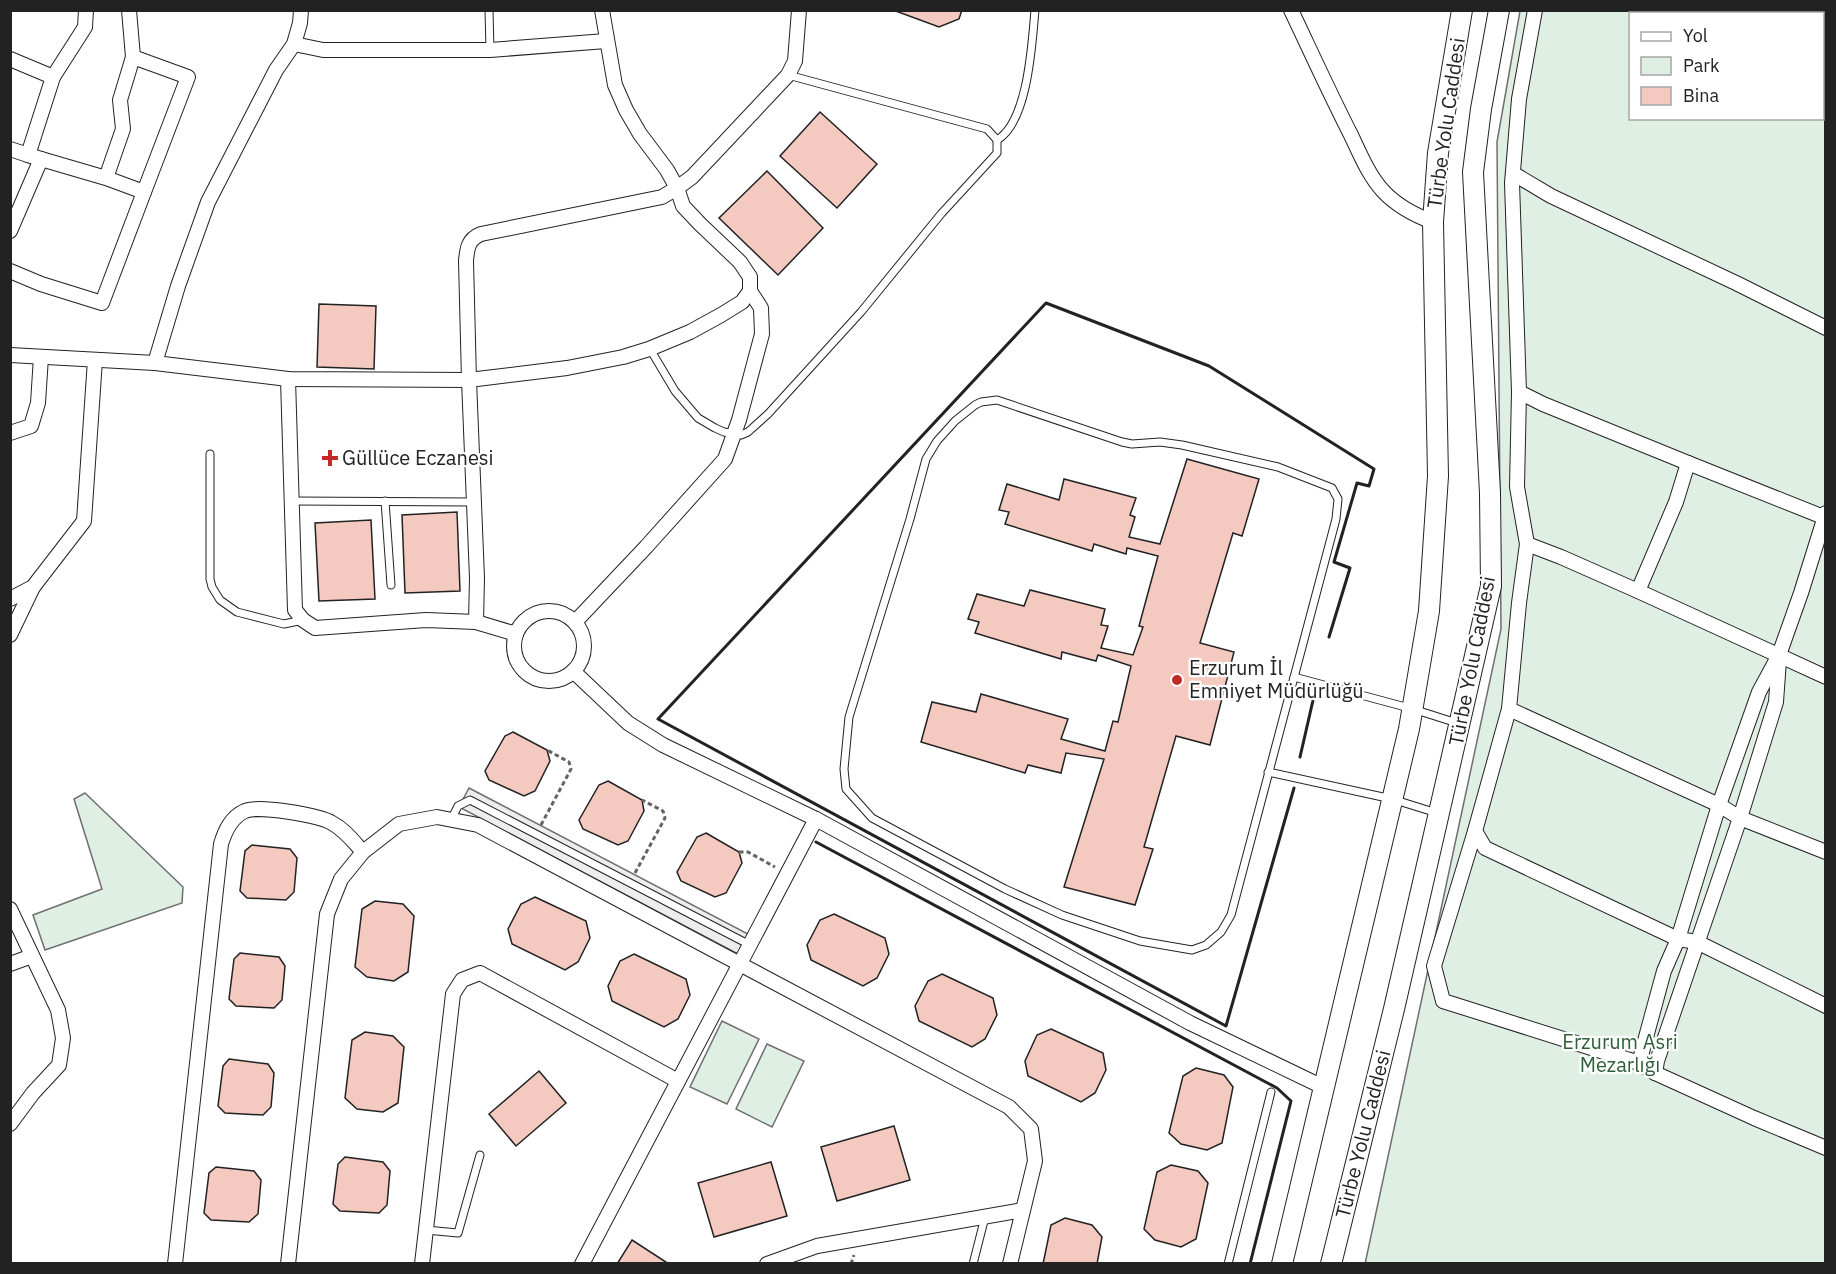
<svg xmlns="http://www.w3.org/2000/svg" width="1836" height="1274" viewBox="0 0 1836 1274" font-family="'IBM Plex Sans',sans-serif">
	<style>
		.green { fill: #e0efe3; stroke: #6f6f6f; stroke-width: 1.5; fill-rule: evenodd }
		.parking { fill: #ededed; stroke: #6f6f6f; stroke-width: 1.5 }
		.building { fill: #f3c9c0; stroke: #222; stroke-width: 1.5 }
		.lines { fill: none; stroke-linecap: round; stroke-linejoin: round }
		.lane-casing { stroke: #222; stroke-width: 9 }
		.street-casing { stroke: #222; stroke-width: 16 }
		.secondary-casing { stroke: #222; stroke-width: 22 }
		.path { stroke: #646464; stroke-width: 3; stroke-dasharray: 4.5 3; stroke-linecap: butt }
		.lane { stroke: #fff; stroke-width: 7 }
		.street { stroke: #fff; stroke-width: 14 }
		.secondary { stroke: #fff; stroke-width: 20 }
		.wall { stroke: #222; stroke-width: 3 }
		.poi-dot { fill: #c62828; stroke: #fff; stroke-width: 2 }
		.labels { text-anchor: middle; stroke-width: 4.5; stroke-linejoin: round; paint-order: stroke }
		.street-label { font-size: 20px; fill: #222; stroke: #fff }
		.poi-label { font-size: 20px; fill: #222; stroke: #fff; text-anchor: start }
		.park-label { font-size: 20px; fill: #2f5e38; stroke: #fff }
	</style>
	<rect width="100%" height="100%" fill="#fff"/>
	<!-- green -->
	<g class="green">
		<path d="M1520,11H1825V1263L1365,1264L1501,629L1497,142ZM1630,14H1822V118H1630Z"/>
		<polygon points="85,793 183,887 182,903 45,950 33,915 102,889 74,799"/>
		<polygon points="722,1021 759,1039 727,1104 690,1087"/>
		<polygon points="767,1044 804,1061 772,1127 736,1109"/>
	</g>
	<!-- parking -->
	<polygon class="parking" points="469,788 748,934 738,954 459,807"/>
	<!-- building -->
	<g class="building">
		<polygon points="893,10 962,10 959,19 939,27"/>
		<polygon points="820,112 877,164 837,208 780,156"/>
		<polygon points="767,171 823,228 778,275 719,218"/>
		<polygon points="319,304 376,306 374,369 317,367"/>
		<polygon points="1187,459 1259,479 1242,536 1233,533 1200,643 1234,652 1210,745 1176,736 1144,847 1153,849 1135,905 1064,887 1104,759 1066,753 1061,773 1028,765 1025,773 921,742 932,702 976,712 981,694 1068,719 1061,739 1105,751 1113,721 1118,722 1131,666 1098,655 1096,661 1062,652 1061,659 975,633 979,622 968,619 977,594 1024,606 1030,590 1105,609 1101,625 1108,626 1101,648 1133,655 1143,627 1139,626 1158,556 1127,548 1126,554 1094,544 1092,551 1005,524 1009,512 999,510 1007,484 1059,500 1064,479 1136,498 1130,515 1135,517 1129,537 1160,544"/>
		<polygon points="457,512 460,591 405,593 402,515"/>
		<polygon points="371,520 375,599 319,601 315,523"/>
		<polygon points="513,732 547,750 550,761 535,791 524,796 489,780 485,771 505,736"/>
		<polygon points="608,781 642,800 644,811 628,841 618,845 583,829 579,820 599,785"/>
		<polygon points="706,833 739,852 742,863 726,893 715,897 681,881 677,872 697,837"/>
		<polygon points="252,845 290,849 297,858 294,892 286,900 247,898 240,891 245,851"/>
		<polygon points="535,897 586,921 590,938 578,962 565,970 512,944 508,929 521,904"/>
		<polygon points="375,901 403,904 414,916 408,972 394,981 367,977 355,967 362,909"/>
		<polygon points="834,914 885,938 889,954 877,978 863,986 811,960 807,945 820,920"/>
		<polygon points="240,953 279,957 285,966 282,1000 274,1008 236,1006 229,999 234,959"/>
		<polygon points="634,954 686,979 690,995 678,1019 664,1027 612,1001 608,986 620,961"/>
		<polygon points="942,974 993,998 997,1015 985,1039 972,1047 919,1021 915,1006 928,981"/>
		<polygon points="1051,1029 1103,1053 1106,1070 1095,1093 1081,1102 1028,1076 1025,1061 1037,1035"/>
		<polygon points="365,1032 393,1036 404,1047 398,1103 383,1112 357,1109 345,1098 352,1040"/>
		<polygon points="229,1059 268,1064 274,1073 271,1107 263,1115 225,1113 218,1106 223,1066"/>
		<polygon points="1196,1068 1224,1075 1233,1087 1222,1143 1207,1150 1181,1144 1169,1133 1183,1076"/>
		<polygon points="539,1071 566,1103 516,1146 489,1114"/>
		<polygon points="894,1126 910,1180 837,1201 821,1147"/>
		<polygon points="345,1157 383,1162 390,1171 387,1205 379,1213 340,1211 333,1204 338,1164"/>
		<polygon points="771,1162 787,1216 714,1237 698,1183"/>
		<polygon points="1171,1165 1198,1171 1208,1183 1196,1239 1181,1247 1155,1240 1144,1229 1157,1172"/>
		<polygon points="216,1167 254,1171 261,1180 258,1214 249,1222 211,1220 204,1213 209,1173"/>
		<polygon points="1065,1218 1092,1225 1102,1237 1097,1264 1043,1264 1051,1225"/>
		<polygon points="632,1240 669,1264 617,1264"/>
	</g>
	<g class="lines">
		<defs>
			<g id="lane">
				<polyline points="489,10 490,50"/>
				<path d="M997,140C1028,122 1032,44 1035,10"/>
				<polyline points="650,349 675,391 698,418 715,428 724,432 741,435 748,432 768,414 861,312 941,214 997,153 997,140 987,129 788,75"/>
				<polygon points="997,400 1122,442 1132,444 1160,442 1182,445 1278,467 1332,488 1338,499 1336,519 1231,915 1221,932 1206,945 1192,950 1140,941 1062,915 1005,889 872,818 846,789 844,769 849,717 910,519 926,459 937,441 955,421 975,405 981,402"/>
				<polyline points="210,454 210,579 212,587 220,600 237,612 284,624 303,620"/>
				<polyline points="292,501 474,502"/>
				<polyline points="385,501 391,585"/>
				<polyline points="1294,677 1413,709 1457,723"/>
				<polyline points="1268,772 1392,799 1437,813"/>
				<polyline points="451,820 458,806 470,800 750,945"/>
				<polyline points="426,1230 458,1233 480,1155"/>
				<polyline points="973,1264 985,1217"/>
				<polyline points="1228,1264 1271,1092"/>
			</g>
			<g id="street">
				<polyline points="129,10 133,57"/>
				<path d="M1291,10C1311,52 1330,94 1351,135C1360,154 1369,176 1383,191C1397,206 1414,215 1433,222"/>
				<polyline points="1535,10 1519,99 1512,183 1519,392 1517,487 1527,544 1519,603 1509,709 1475,831 1434,966 1443,1001 1639,1063 1655,1073 1754,1118 1826,1148"/>
				<polyline points="294,44 323,50 490,50 606,41"/>
				<polyline points="10,59 53,77"/>
				<polyline points="10,149 28,155"/>
				<polyline points="41,159 106,178 144,192 188,77 133,57 120,100 123,129 106,178"/>
				<polyline points="1514,174 1551,196 1736,283 1826,328"/>
				<polyline points="10,231 41,159 28,155 53,77 85,27 86,10"/>
				<polyline points="10,271 41,284 102,303 144,192"/>
				<polyline points="10,355 155,363 288,379 469,380 567,368 623,357 649,349 690,332 721,315 742,302 750,291 750,277 740,262 700,224 683,206 677,188 667,170 640,134 626,110 615,85 602,10"/>
				<polyline points="155,363 178,286 208,202 276,70 294,44 300,23 301,10"/>
				<polyline points="288,379 295,610 303,620 315,628 426,620 476,622 516,634"/>
				<polyline points="1519,392 1543,404 1688,463 1826,518"/>
				<polyline points="10,433 31,426 38,403 41,357"/>
				<polyline points="1527,544 1561,557 1638,591 1826,677"/>
				<polyline points="1638,591 1676,502 1688,463"/>
				<polyline points="10,599 33,587 84,521 95,360"/>
				<circle cx="549" cy="646" r="35"/>
				<path d="M476,622L477,578L469,380L466,261C467,249 468,239 481,234L662,197L677,188L692,177L788,75L795,61L799,10"/>
				<polyline points="575,622 646,547 725,459 739,420 762,334 761,308 750,291"/>
				<polyline points="10,635 33,587"/>
				<polyline points="573,671 628,723 663,745 816,819 1190,1023 1323,1087"/>
				<polyline points="1509,709 1719,805 1740,818 1826,852"/>
				<polyline points="1475,831 1485,848 1678,939 1697,942 1826,1006"/>
				<polyline points="10,909 58,1010 63,1038 59,1065 33,1093 10,1124"/>
				<polyline points="10,964 32,956"/>
				<polyline points="1639,1063 1664,971 1678,939 1719,805 1759,692 1779,655 1801,593 1826,513"/>
				<polyline points="1655,1073 1657,1061 1740,818 1776,702 1779,660"/>
				<path d="M175,1264L221,844C225,831 231,817 245,811C258,805 319,815 332,823C345,830 353,841 363,852"/>
				<polyline points="288,1264 327,914 341,879 363,852 399,824 437,817 478,825 1009,1107 1031,1129 1035,1161 1010,1264"/>
				<polyline points="422,1264 453,994 462,980 480,973 678,1081"/>
				<polyline points="582,1264 816,819"/>
				<polyline points="767,1264 817,1246 1023,1210"/>
			</g>
			<g id="secondary">
				<polyline points="1282,1264 1409,729 1429,611 1438,476 1433,222 1438,153 1462,10"/>
				<polyline points="1331,1264 1394,1009 1491,586 1490,493 1473,172 1481,109 1499,10"/>
			</g>
		</defs>
		<!-- lane casing -->
		<use href="#lane" class="lane-casing"/>
		<!-- street casing -->
		<use href="#street" class="street-casing"/>
		<!-- secondary casing -->
		<use href="#secondary" class="secondary-casing"/>
		<!-- path -->
		<g class="path">
			<polyline points="541,825 571,769 569,762 547,750"/>
			<polyline points="739,852 748,852 775,867"/>
			<polyline points="635,873 665,818 663,811 642,800"/>
			<polyline points="851,1264 854,1255"/>
		</g>
		<!-- lane -->
		<use href="#lane" class="lane"/>
		<!-- street -->
		<use href="#street" class="street"/>
		<!-- secondary -->
		<use href="#secondary" class="secondary"/>
		<!-- wall -->
		<g class="wall">
			<polyline points="1300,757 1314,696"/>
			<polyline points="1294,788 1226,1026 658,719 1046,303 1209,366 1374,469 1369,486 1357,483 1334,562 1350,568 1329,637"/>
			<polyline points="816,842 1277,1088 1291,1101 1250,1264"/>
		</g>
	</g>
	<!-- markers -->
	<g class="poi-dot">
		<path d="M327 449h6v6h6v6h-6v6h-6v-6h-6v-6h6z"/>
		<circle cx="1177" cy="680" r="6"/>
	</g>
	<g class="labels">
		<!-- street labels -->
		<g class="street-label">
			<text transform="translate(1446 123) rotate(-82)" y="7">Türbe Yolu Caddesi</text>
			<text transform="translate(1472 661) rotate(-79)" y="7">Türbe Yolu Caddesi</text>
			<text transform="translate(1363 1134) rotate(-76)" y="7">Türbe Yolu Caddesi</text>
		</g>
		<!-- poi labels -->
		<g class="poi-label">
			<text x="342" y="465">Güllüce Eczanesi</text>
			<text x="1189" y="675">Erzurum İl<tspan x="1189" dy="23">Emniyet Müdürlüğü</tspan></text>
		</g>
		<!-- park labels -->
		<g class="park-label">
			<text x="1620" y="1049">Erzurum Asri<tspan x="1620" dy="23">Mezarlığı</tspan></text>
		</g>
	</g>
	<!-- border -->
	<rect width="1836" height="1274" fill="none" stroke="#222222" stroke-width="24"/>
	<!-- legend -->
	<rect x="1629" y="12" width="195" height="108" fill="#ffffff" stroke="#a7a7a7" stroke-width="1.5"/>
	<rect x="1641" y="32" width="30" height="9" fill="#ffffff" stroke="#a7a7a7" stroke-width="1.5"/>
	<text x="1683" y="42" font-size="18" fill="#222222">Yol</text>
	<rect x="1641" y="57" width="30" height="18" fill="#e0efe3" stroke="#a7a7a7" stroke-width="1.5"/>
	<text x="1683" y="72" font-size="18" fill="#222222">Park</text>
	<rect x="1641" y="87" width="30" height="18" fill="#f3c9c0" stroke="#a7a7a7" stroke-width="1.5"/>
	<text x="1683" y="102" font-size="18" fill="#222222">Bina</text>
</svg>
